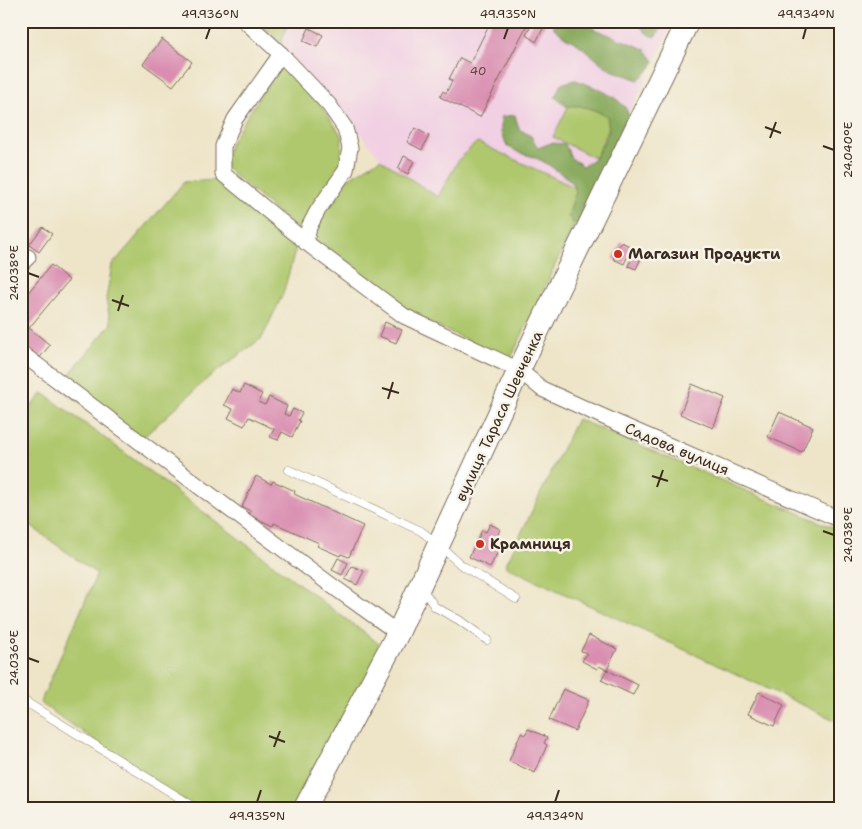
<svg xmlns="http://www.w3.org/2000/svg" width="862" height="829" viewBox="0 0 862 829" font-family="'Shantell Sans',sans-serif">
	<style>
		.built { fill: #f1d0e3 }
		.green { fill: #afc86d; stroke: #757946 }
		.forest { fill: #8bac60; stroke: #636b3f }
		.building { fill: #d98db0 }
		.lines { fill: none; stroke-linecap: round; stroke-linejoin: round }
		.lane-casing { stroke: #7a6b5a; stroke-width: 9 }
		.street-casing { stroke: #7a6b5a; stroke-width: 17 }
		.secondary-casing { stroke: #7a6b5a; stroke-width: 24 }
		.lane { stroke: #fff; stroke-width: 8 }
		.street { stroke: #fff; stroke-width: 15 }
		.secondary { stroke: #fff; stroke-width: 22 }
		.ticks { fill: none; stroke: #3b2a1e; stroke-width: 2 }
		.poi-dot { fill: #c8321e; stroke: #f7f3e8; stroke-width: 2 }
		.labels { text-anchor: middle; stroke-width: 5; stroke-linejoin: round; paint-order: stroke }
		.number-label { font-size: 12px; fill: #624342 }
		.poi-label { font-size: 15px; font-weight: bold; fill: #3b2a1e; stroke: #f7f3e8; text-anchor: start }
		.street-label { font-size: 15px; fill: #3b2a1e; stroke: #f7f3e8 }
		.neatline { fill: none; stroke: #3b2a1e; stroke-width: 2 }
		.ticks-label { font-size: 12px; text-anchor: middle; fill: #3b2a1e }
	</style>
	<rect width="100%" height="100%" fill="#f7f3e8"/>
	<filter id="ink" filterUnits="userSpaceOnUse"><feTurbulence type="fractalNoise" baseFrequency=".02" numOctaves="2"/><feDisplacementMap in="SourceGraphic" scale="10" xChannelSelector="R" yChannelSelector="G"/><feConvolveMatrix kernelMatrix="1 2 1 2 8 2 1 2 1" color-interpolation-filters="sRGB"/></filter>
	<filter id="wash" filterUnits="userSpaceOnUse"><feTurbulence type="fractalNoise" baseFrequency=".0096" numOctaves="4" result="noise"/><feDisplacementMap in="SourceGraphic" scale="20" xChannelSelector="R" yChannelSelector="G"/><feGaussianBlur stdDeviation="1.12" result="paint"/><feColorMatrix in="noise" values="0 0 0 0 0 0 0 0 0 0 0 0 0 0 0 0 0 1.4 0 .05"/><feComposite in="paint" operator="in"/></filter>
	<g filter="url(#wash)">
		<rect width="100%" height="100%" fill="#eee5c9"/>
		<!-- built -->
		<polygon class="built" points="247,21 665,21 671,27 551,271 381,159 336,104"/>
		<!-- green -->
		<g class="green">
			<polygon points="257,21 289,21 281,43"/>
			<polygon points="280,64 306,84 342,136 341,166 298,230 222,165 231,142"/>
			<polygon points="574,95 615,115 595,158 553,137"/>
			<polygon points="477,142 589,194 510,360 409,313 313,241 326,206 349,178 380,159 438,197 459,159"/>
			<polygon points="216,180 296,247 283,294 262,338 208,378 136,444 59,387 111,324 106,299 112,265 184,182"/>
			<polygon points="43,393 125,453 383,647 303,808 195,808 40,703 97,574 21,519 21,418"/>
			<polygon points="577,419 841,531 841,723 505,566"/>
		</g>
		<!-- forest -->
		<g class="forest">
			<polygon points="553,21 584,21 594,29 645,49 654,61 651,68 638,80 611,70 600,62 578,44 565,37 554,28"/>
			<path d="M639,21H664V27L654,37C646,34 641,29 639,21Z"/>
			<path d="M575,80C592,86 612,93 624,106C627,110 629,116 631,120L580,224L573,223L568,216L576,191L570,180L546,163L534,157L520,153L507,146L501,132V117L515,115L519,129L531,136L538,148L551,143L565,144L571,158L583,166L595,158L603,144L609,131L607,116L594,110L580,106H566L555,97L561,84Z"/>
		</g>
		<g id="blocks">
			<!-- building -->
			<g class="building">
				<polygon points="491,21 529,21 480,117 440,97 443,91 446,93 452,81 449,79 460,58 470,63"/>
				<polygon points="533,21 547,21 536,42 526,35"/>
				<polygon points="309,28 323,35 317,47 303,41"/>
				<polygon points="162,39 192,62 173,86 143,64"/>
				<polygon points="415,128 429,136 422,150 407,142"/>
				<polygon points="404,156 414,161 408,174 398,169"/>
				<polygon points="43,227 52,234 39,252 29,245"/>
				<polygon points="621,242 632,247 624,264 613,259"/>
				<polygon points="635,251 643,254 636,269 628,266"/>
				<polygon points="51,265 69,280 29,328 50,345 37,361 21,348 21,301"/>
				<polygon points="385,322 402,330 396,343 379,336"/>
				<polygon points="692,384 725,398 713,428 680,414"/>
				<polygon points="244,385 262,394 258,402 265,405 269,397 287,406 284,414 289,416 293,409 302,413 298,420 300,421 292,437 282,432 278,440 270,437 274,429 249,417 244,426 228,418 233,409 224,405 232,389 240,393"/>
				<polygon points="779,412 813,427 802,452 768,437"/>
				<polygon points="256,476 271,484 273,481 295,491 294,494 363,526 349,557 341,554 340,556 317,546 319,543 274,523 273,526 249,515 251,511 242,507"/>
				<polygon points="490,524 500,529 497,537 506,542 502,551 499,550 490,567 469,557 482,530 486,532"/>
				<polygon points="338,558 348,563 342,575 332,570"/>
				<polygon points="352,566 364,571 357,585 345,579"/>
				<polygon points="589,635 617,649 607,670 599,666 597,669 582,661 587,653 581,651"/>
				<polygon points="607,670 638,685 633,695 601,680"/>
				<polygon points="563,689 589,700 575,731 549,720"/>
				<polygon points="759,692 784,705 774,726 748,714"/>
				<polygon points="528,729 547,737 544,743 547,745 535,773 509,761 521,733 525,735"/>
				<polygon points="21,798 38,808 21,808"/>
			</g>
		</g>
	</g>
	<g filter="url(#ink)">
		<use href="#blocks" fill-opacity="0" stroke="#7a6b5a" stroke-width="1"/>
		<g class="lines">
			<defs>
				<g id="lane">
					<polyline points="289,470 421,531 439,545 460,564 516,599"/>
					<polyline points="423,590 435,607 459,620 487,640"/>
					<polyline points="21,699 196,808"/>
				</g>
				<g id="street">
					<polyline points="245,21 281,54 329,105 345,128 350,148 346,170 318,210 309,227 306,243"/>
					<polyline points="281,54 235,119 223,146 223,174 312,247 404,316 519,370 542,389 615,422 841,520"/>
					<polyline points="21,264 28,257"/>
					<polyline points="21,353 331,585 398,633"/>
				</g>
				<polyline id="secondary" points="305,808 398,633 519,370 688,21"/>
			</defs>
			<!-- lane casing -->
			<use href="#lane" class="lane-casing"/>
			<!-- street casing -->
			<use href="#street" class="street-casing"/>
			<!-- secondary casing -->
			<use href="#secondary" class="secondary-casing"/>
			<!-- lane -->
			<use href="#lane" class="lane"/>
			<!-- street -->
			<use href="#street" class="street"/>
			<!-- secondary -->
			<use href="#secondary" class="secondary"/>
		</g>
	</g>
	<!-- ticks -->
	<path class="ticks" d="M206,39L210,28M504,39L508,28M803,39L806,28M765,127L781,133M770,138L776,122M823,146L834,150M28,273L39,277M112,300L129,306M118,311L123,295M382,388L399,393M388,399L393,382M652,476L668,481M657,487L663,470M823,531L834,535M28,658L39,662M269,736L285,742M274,747L280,731M257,802L261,790M555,802L559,790"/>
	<!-- markers -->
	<g class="poi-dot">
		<circle cx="618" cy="254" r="5"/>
		<circle cx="480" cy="544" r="5"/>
	</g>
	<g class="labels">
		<!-- number labels -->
		<g class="number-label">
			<text x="478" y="75">40</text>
		</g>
		<!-- poi labels -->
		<g class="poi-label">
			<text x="628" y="259">Магазин Продукти</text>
			<text x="490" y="549">Крамниця</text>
		</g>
		<!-- street labels -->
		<g class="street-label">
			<text transform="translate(499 416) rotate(-65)" y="5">вулиця Тараса Шевченка</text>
			<text transform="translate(677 449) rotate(23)" y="5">Садова вулиця</text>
		</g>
	</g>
	<!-- margin -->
	<rect width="862" height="829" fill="none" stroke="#f7f3e8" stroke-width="55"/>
	<rect x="28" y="28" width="806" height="774" class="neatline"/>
	<g class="ticks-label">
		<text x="210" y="18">49.936°N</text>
		<text x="508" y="18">49.935°N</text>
		<text x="806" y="18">49.934°N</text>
		<text transform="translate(848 150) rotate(-90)" y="4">24.040°E</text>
		<text transform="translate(14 273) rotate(-90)" y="4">24.038°E</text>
		<text transform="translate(848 535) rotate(-90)" y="4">24.038°E</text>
		<text transform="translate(14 658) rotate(-90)" y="4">24.036°E</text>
		<text x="257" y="820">49.935°N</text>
		<text x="555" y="820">49.934°N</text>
	</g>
</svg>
